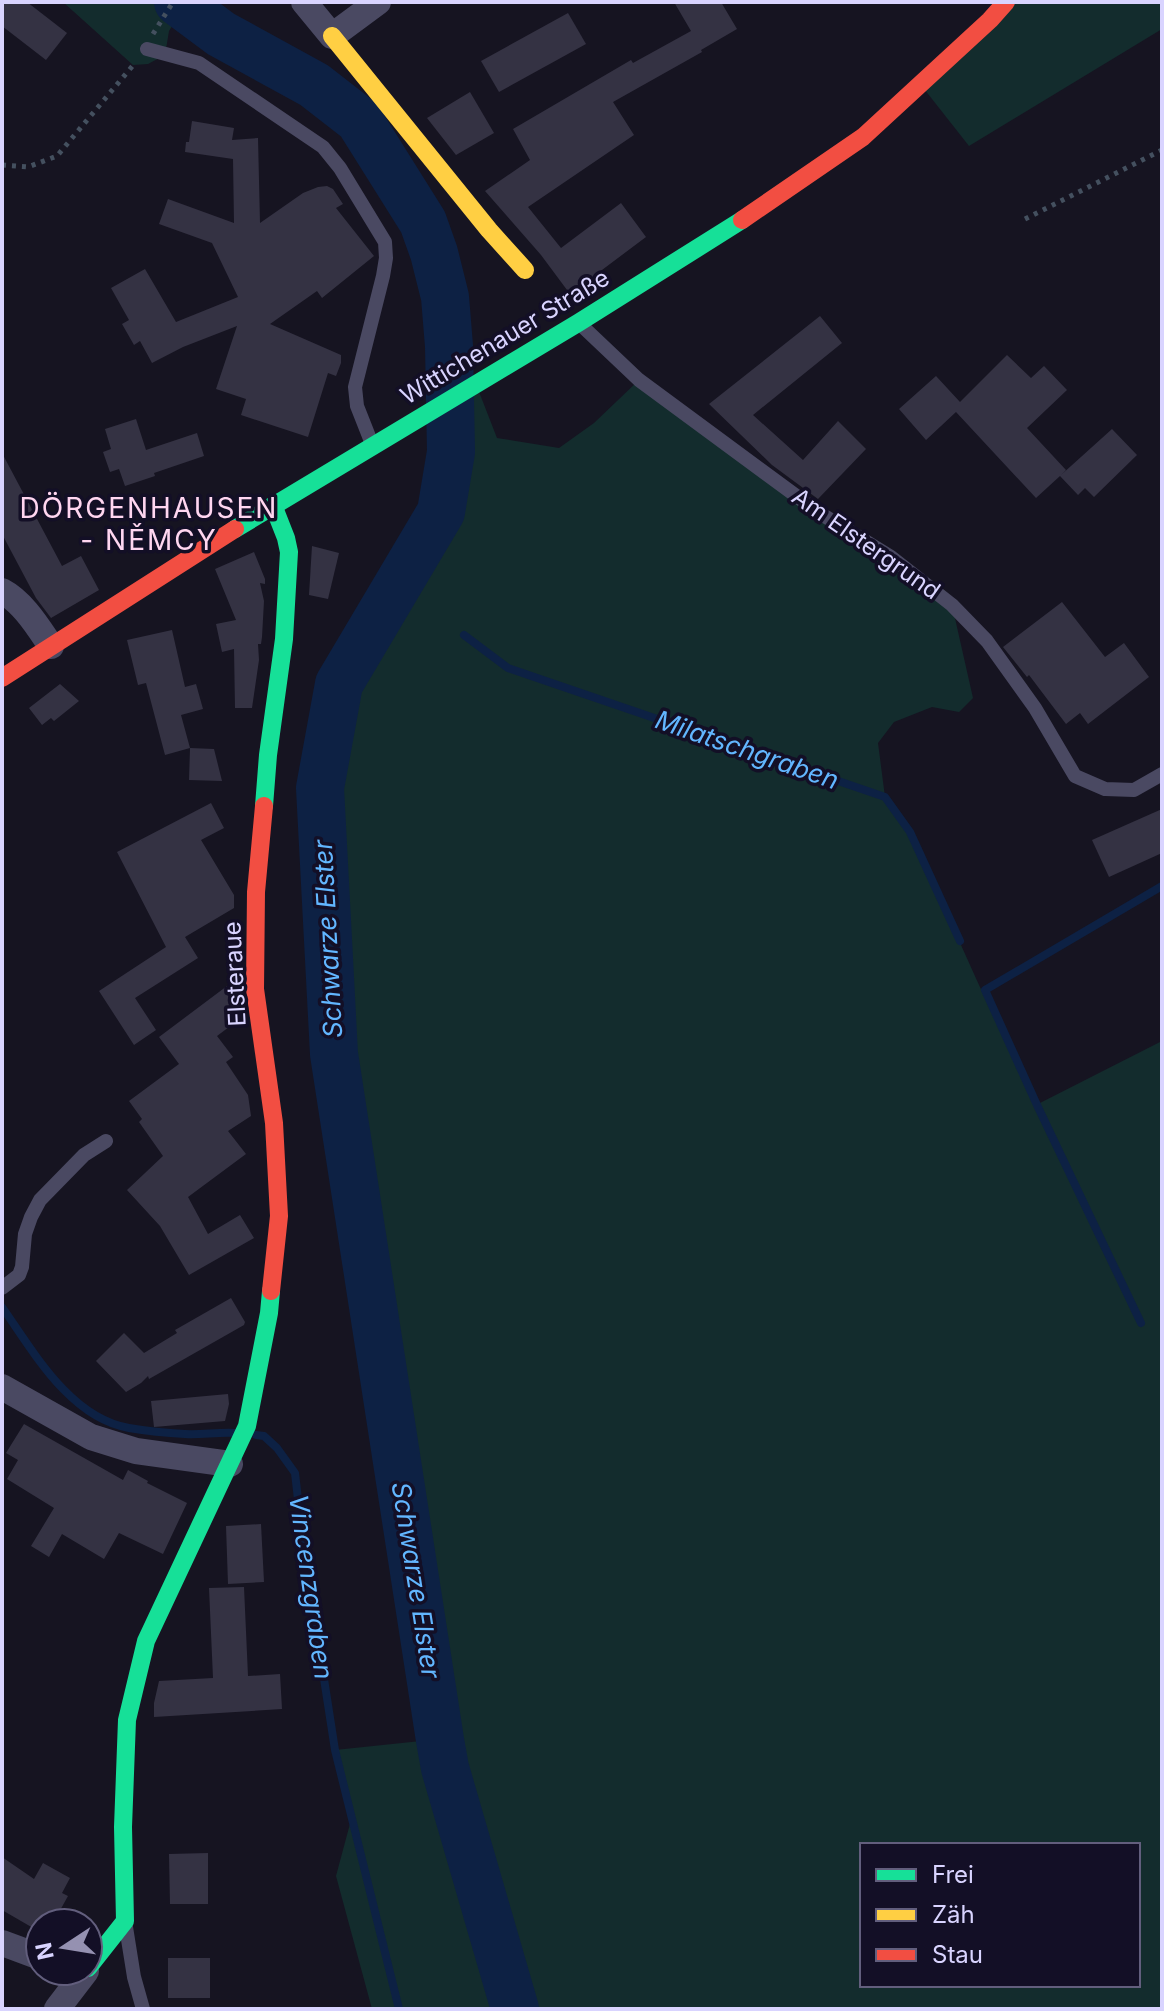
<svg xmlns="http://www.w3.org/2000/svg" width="1164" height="2011" viewBox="0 0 1164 2011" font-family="Inter,sans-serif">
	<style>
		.green { fill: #132c2d; fill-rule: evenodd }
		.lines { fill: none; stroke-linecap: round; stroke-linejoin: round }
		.stream { stroke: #0d2144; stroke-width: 8 }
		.river { stroke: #0d2144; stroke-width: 48 }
		.building { fill: #343243 }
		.path { stroke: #44505f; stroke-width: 5; stroke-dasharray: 4 6; stroke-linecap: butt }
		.lane { stroke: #4a4962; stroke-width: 14 }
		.street { stroke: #4a4962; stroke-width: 26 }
		.fast { stroke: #16e098; stroke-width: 18 }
		.slow { stroke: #ffcf43; stroke-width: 18 }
		.jam { stroke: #f24e42; stroke-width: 18 }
		.labels { text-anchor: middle; stroke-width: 7; stroke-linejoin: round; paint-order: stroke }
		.street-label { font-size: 24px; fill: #d9d4ff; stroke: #130f26 }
		.water-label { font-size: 26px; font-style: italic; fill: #62b6ff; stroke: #130f26 }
		.quarter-label { font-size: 28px; letter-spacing: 2px; fill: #ffd6f0; stroke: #130f26 }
	</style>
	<rect width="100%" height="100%" fill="#161421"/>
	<!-- green -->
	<g class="green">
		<polygon points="63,2 187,2 169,31 165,55 148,64 133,65"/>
		<polygon points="1006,2 1162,2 1162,29 969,146 921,85"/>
		<path d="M639,380L952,605L973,698L959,712L932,707L894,722L878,743L885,797L910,832L979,985L1036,1105L1162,1041V2009H372L336,1876L351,1820L335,1750L440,1739L334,1054L320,788L339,685L441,512L451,452L447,401L476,384L497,438L559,448L594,423ZM862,1845H1138V1985H862Z"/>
	</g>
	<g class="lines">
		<!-- stream -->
		<g class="stream">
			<polyline points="464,635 508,668 885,797 910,832 960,941"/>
			<path d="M2,1307C33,1351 70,1418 129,1428C147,1431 167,1433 185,1434C201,1435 218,1432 235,1433"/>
			<polyline points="1141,1323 1037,1105 985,990 1162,886"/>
			<polyline points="256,1435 264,1436 277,1448 295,1473 303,1543 335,1750 399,2009"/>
		</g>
		<!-- river -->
		<polyline class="river" points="178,2 221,34 314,85 359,120 423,222 434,253 445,297 449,346 451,452 441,512 339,684 320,788 334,1054 440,1740 445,1768 515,2009"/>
	</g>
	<!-- building -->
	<g class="building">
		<polygon points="2,2 27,2 67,33 46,60 2,26"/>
		<polygon points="674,2 721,2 737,29 701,50 702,52 613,102 634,135 528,207 561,248 621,203 646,237 570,294 541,255 485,191 530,160 513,129 631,60 633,63 691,31"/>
		<polygon points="568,13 586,44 499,92 481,61"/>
		<polygon points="470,92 494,133 456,155 427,118"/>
		<polygon points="192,121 234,128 232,140 258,138 260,223 303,193 318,187 327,186 333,189 343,204 336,208 374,256 322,298 317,291 270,324 341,355 341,363 336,376 328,373 308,437 241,415 246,399 216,389 237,326 183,347 152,363 140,341 134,345 122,324 129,320 111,288 145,269 176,322 238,297 212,243 159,224 168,199 234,223 233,159 185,152 186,142 189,142"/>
		<polygon points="820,316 842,343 753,415 803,460 838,421 866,449 818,499 772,465 709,404"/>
		<polygon points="1007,355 1031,378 1044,366 1067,390 1027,428 1066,470 1061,475 1112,429 1137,455 1094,497 1085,488 1078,495 1060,476 1036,498 956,412 926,440 899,409 936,376 960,402"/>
		<polygon points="136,419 146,450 197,433 204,456 154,473 155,476 125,486 119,469 110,472 103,452 111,449 105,429"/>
		<polygon points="2,453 62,566 81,556 99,590 51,618 36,598 2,534"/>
		<polygon points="312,546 339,553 328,599 309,595"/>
		<polygon points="254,552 265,579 265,584 260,583 264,601 262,637 261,644 258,644 259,660 252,708 235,708 234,649 222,652 216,624 236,620 215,569"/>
		<polygon points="1062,602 1105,657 1124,643 1149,677 1088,724 1080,713 1066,724 1029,675 1027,677 1003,647"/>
		<polygon points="172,630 185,687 196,684 203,709 181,715 190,748 165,755 146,683 138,685 127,640"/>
		<polygon points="60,684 79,701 54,721 51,718 42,725 29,708"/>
		<polygon points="190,748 214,749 222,781 189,780"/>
		<polygon points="211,803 224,828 201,840 234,895 234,908 185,937 198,958 135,998 156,1030 134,1045 99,991 166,947 117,852"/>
		<polygon points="1162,809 1162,853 1109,877 1092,840"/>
		<polygon points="227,986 234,995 237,1021 217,1036 233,1057 226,1062 248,1095 251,1116 228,1131 246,1154 188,1197 208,1234 240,1215 254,1238 189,1275 160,1226 127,1190 163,1156 139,1122 142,1119 129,1101 179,1064 159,1037"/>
		<polygon points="231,1298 245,1322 244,1325 149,1379 148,1376 141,1383 126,1392 96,1361 124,1333 144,1353 177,1333 175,1330"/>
		<polygon points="228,1394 229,1404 225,1421 154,1427 151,1401"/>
		<polygon points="24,1424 123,1480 128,1470 148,1481 147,1483 187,1503 163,1554 119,1533 104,1559 62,1534 49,1557 31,1546 54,1508 7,1479 18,1460 6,1453"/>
		<polygon points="261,1524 264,1582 228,1584 226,1526"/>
		<polygon points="244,1587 248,1676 280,1674 282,1709 154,1717 154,1703 159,1681 213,1678 209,1588"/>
		<polygon points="208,1853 208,1904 170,1904 169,1854"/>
		<polygon points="2,1857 34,1879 43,1863 70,1878 62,1893 68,1896 53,1923 40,1923 40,1932 2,1910"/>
		<rect x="168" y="1958" width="42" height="40"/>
	</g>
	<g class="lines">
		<!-- path -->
		<g class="path">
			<polyline points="153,34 173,2"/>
			<polyline points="2,165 28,167 57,156 135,63"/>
			<polyline points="1025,219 1162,150"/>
		</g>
		<!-- lane -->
		<g class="lane">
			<polyline points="147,49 199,63 323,147 340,168 385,242 386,258 383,276 355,387 357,406 372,444"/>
			<polyline points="581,325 639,380 818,512 891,557 952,605 987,641 1035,708 1075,776 1105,789 1134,790 1162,774"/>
			<polyline points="2,1288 19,1275 22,1267 25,1234 31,1217 40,1200 84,1155 106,1141"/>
			<polyline points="126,1927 134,1977 143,2009"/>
		</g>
		<!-- street -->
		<g class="street">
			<polyline points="304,2 332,36 378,2"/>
			<path d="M2,591C23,602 38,627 51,646"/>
			<polyline points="2,1387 91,1437 136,1451 230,1464"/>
			<polyline points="2,1943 40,1957"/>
			<polyline points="57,2009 86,1971"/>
		</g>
		<!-- fast -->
		<g class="fast">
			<polyline points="235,529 578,323 742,220"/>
			<polyline points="264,806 268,755 284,639 289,552 286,538 273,505"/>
			<polyline points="88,1968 125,1921 123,1827 127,1720 146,1641 247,1426 269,1313 271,1291"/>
		</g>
		<!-- slow -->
		<polyline class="slow" points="332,36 489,230 525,270"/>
		<!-- jam -->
		<g class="jam">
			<polyline points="742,220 863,137 990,20 1006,2"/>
			<polyline points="2,678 235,529"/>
			<polyline points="264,806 256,892 255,989 274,1123 279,1216 271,1291"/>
		</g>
	</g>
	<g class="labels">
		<!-- street labels -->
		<g class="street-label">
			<text transform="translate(505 337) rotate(-31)" y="8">Wittichenauer Straße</text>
			<text transform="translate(866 544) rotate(35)" y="8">Am Elstergrund</text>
			<text transform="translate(235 974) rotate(-93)" y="8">Elsteraue</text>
		</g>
		<!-- water labels -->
		<g class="water-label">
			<text transform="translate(747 750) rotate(19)" y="9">Milatschgraben</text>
			<text transform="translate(328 939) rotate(-93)" y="9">Schwarze Elster</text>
			<text transform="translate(416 1580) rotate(81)" y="9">Schwarze Elster</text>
			<text transform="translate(311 1587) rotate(82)" y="9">Vincenzgraben</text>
		</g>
		<!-- quarter labels -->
		<g class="quarter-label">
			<text x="149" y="518">DÖRGENHAUSEN<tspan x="149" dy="32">- NĚMCY</tspan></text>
		</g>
	</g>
	<!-- border -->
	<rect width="1164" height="2011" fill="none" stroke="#d9d4ff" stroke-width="8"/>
	<!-- legend -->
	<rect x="860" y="1843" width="280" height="144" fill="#130f26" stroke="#625e7d" stroke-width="2"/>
	<rect x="876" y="1869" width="40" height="12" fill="#16e098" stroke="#625e7d" stroke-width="2"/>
	<text x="932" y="1883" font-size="24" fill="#d9d4ff">Frei</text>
	<rect x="876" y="1909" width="40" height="12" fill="#ffcf43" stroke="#625e7d" stroke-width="2"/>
	<text x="932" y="1923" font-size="24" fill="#d9d4ff">Zäh</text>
	<rect x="876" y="1949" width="40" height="12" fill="#f24e42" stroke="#625e7d" stroke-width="2"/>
	<text x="932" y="1963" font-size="24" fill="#d9d4ff">Stau</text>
	<!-- north arrow -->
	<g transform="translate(64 1947) rotate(258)"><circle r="38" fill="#130f26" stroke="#625e7d" stroke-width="2"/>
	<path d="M0-6L14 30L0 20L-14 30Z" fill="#9591b1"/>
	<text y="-12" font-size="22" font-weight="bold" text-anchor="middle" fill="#d9d4ff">N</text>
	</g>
</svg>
